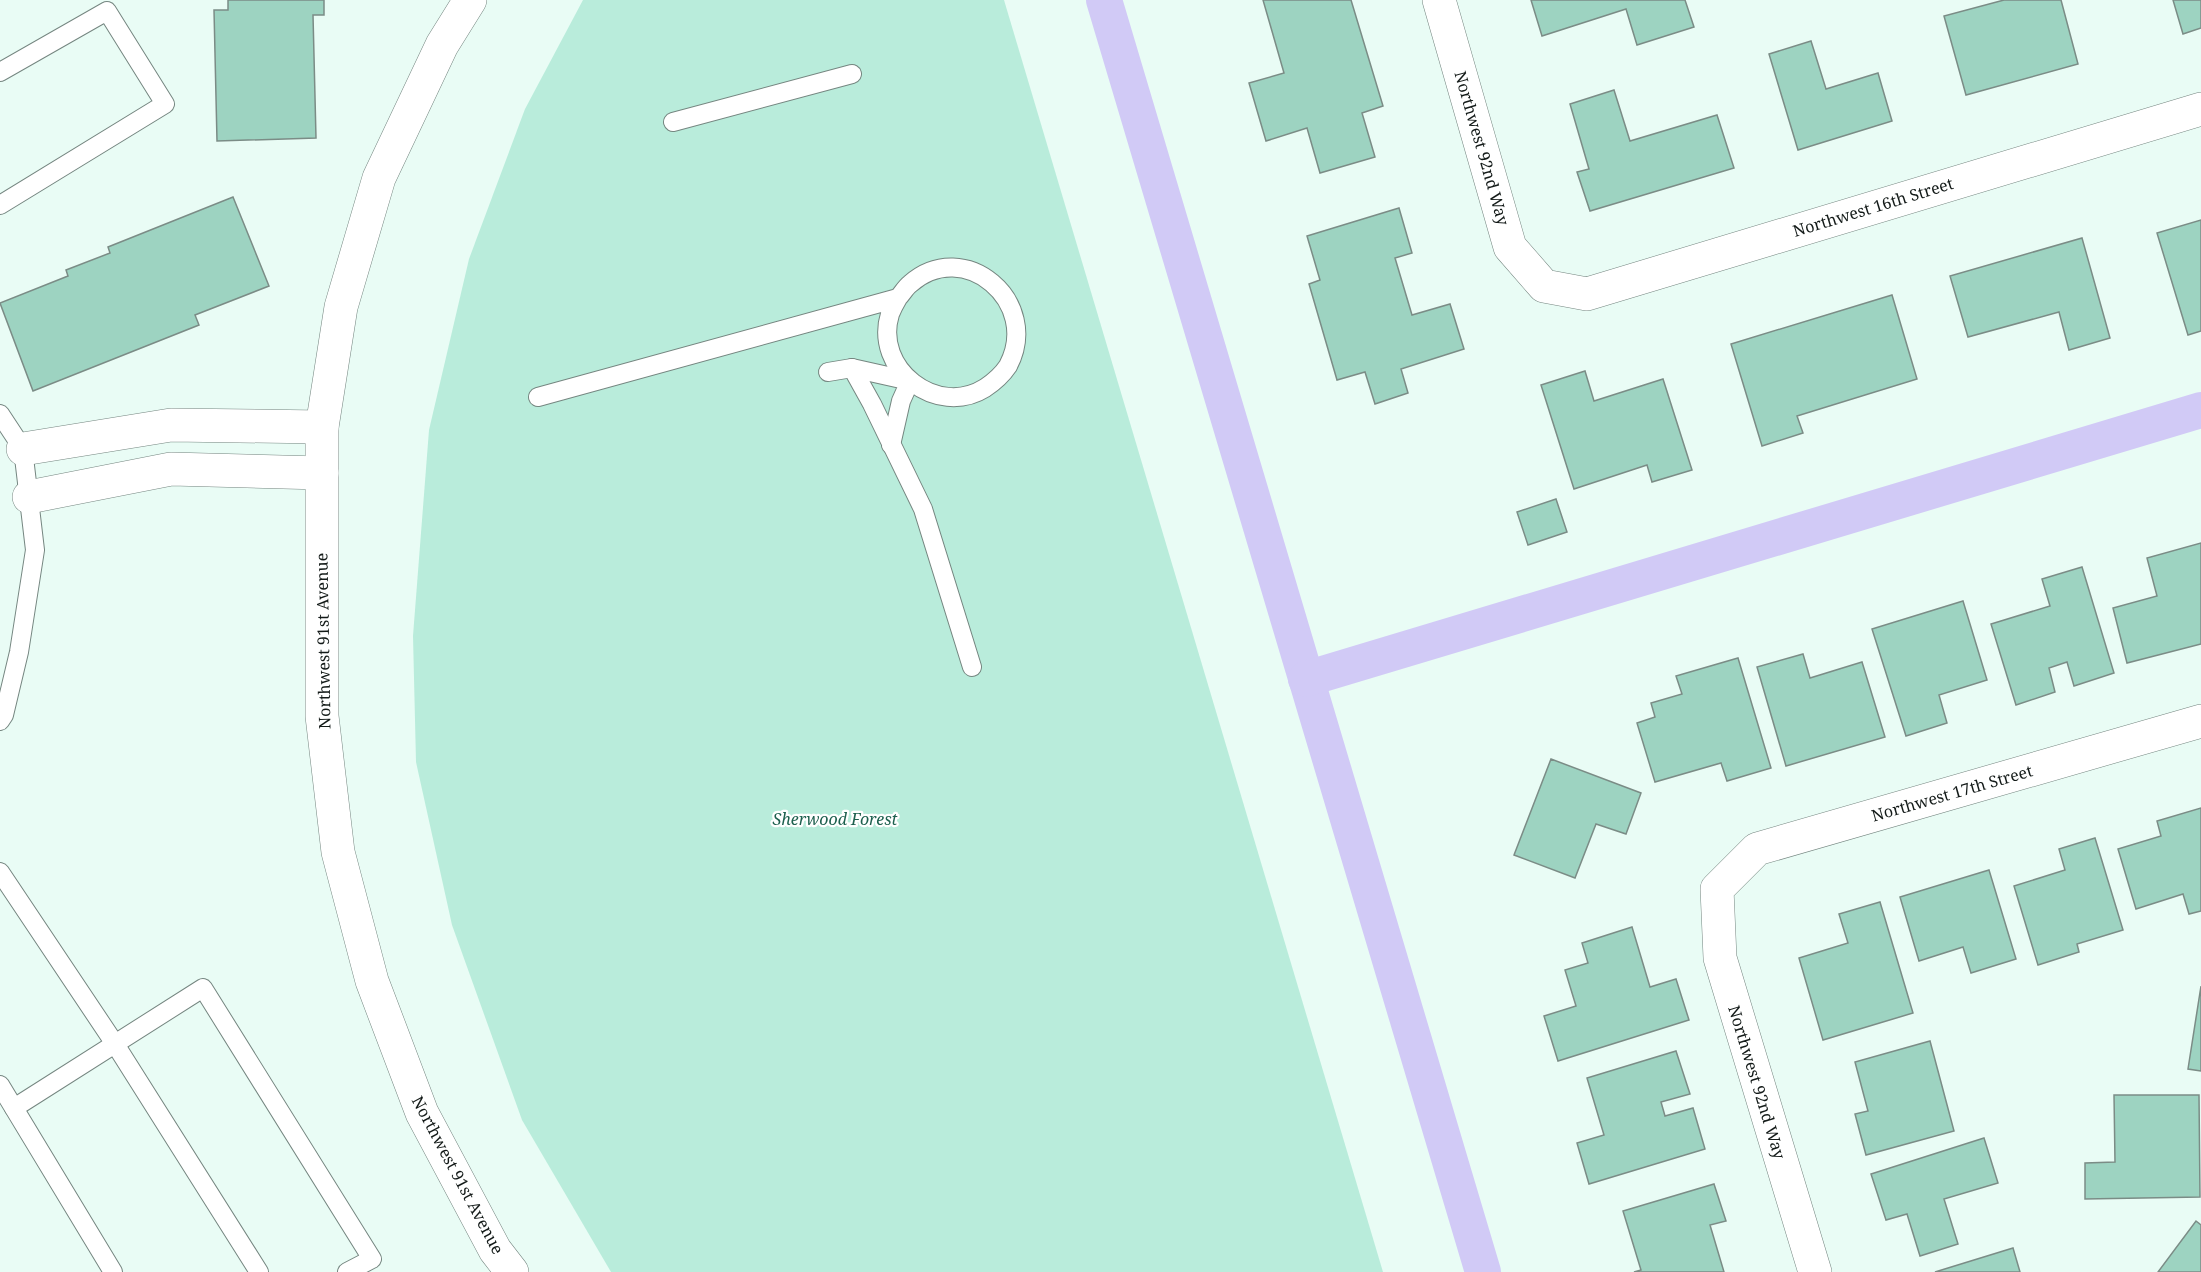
<svg xmlns="http://www.w3.org/2000/svg" width="2201" height="1272" viewBox="0 0 2201 1272" font-family="'Noto Serif',serif">
	<style>
		.green { fill: #b9ecdb }
		.lines { fill: none; stroke-linecap: round; stroke-linejoin: round }
		.canal { stroke: #d1caf6; stroke-width: 36 }
		.building { fill: #9dd3c1; stroke: #7b8c86; stroke-width: 1.5 }
		.lane-casing { stroke: #758680; stroke-width: 20 }
		.street-casing { stroke: #758680; stroke-width: 34 }
		.lane { stroke: #fff; stroke-width: 18 }
		.street { stroke: #fff; stroke-width: 33 }
		.labels { text-anchor: middle; stroke-width: 4.5; stroke-linejoin: round; paint-order: stroke }
		.street-label { font-size: 16px; fill: #131a18; stroke: #fff }
		.park-label { font-size: 16px; font-style: italic; fill: #1d604e; stroke: #fff }
	</style>
	<rect width="100%" height="100%" fill="#e9fcf5"/>
	<!-- green -->
	<polygon class="green" points="583,0 1004,0 1383,1272 611,1272 522,1120 452,925 416,762 413,636 429,430 469,259 525,109"/>
	<g class="lines">
		<!-- canal -->
		<g class="canal">
			<polyline points="1104,0 1483,1272"/>
			<polyline points="1306,679 2201,410"/>
		</g>
	</g>
	<!-- building -->
	<g class="building">
		<polygon points="228,0 324,0 324,15 313,15 316,138 217,141 214,10 228,10"/>
		<polygon points="1263,0 1351,0 1383,106 1362,113 1375,157 1320,173 1307,128 1266,141 1249,83 1284,73"/>
		<polygon points="1531,0 1685,0 1694,27 1637,45 1626,9 1542,36"/>
		<polygon points="2004,0 2061,0 2078,64 1966,95 1944,16"/>
		<polygon points="2173,0 2201,0 2201,28 2183,34"/>
		<polygon points="1811,41 1826,89 1878,73 1892,121 1798,150 1769,54"/>
		<polygon points="1614,90 1630,141 1717,115 1734,168 1590,211 1577,172 1589,169 1570,104"/>
		<polygon points="233,197 269,286 195,315 199,325 33,391 0,303 68,276 66,270 110,253 108,247"/>
		<polygon points="1399,208 1412,253 1395,258 1412,315 1450,304 1464,349 1401,369 1408,393 1375,404 1365,372 1337,380 1309,284 1320,280 1307,236"/>
		<polygon points="2201,220 2201,331 2188,335 2157,233"/>
		<polygon points="2082,238 2110,338 2069,350 2059,312 1968,337 1950,276"/>
		<polygon points="1892,295 1917,379 1797,416 1803,433 1762,446 1731,344"/>
		<polygon points="1585,371 1594,401 1663,379 1692,470 1652,482 1647,465 1574,489 1541,385"/>
		<polygon points="1556,499 1567,532 1528,545 1517,512"/>
		<polygon points="2201,543 2201,644 2127,663 2113,608 2157,596 2147,558"/>
		<polygon points="2082,567 2114,673 2074,686 2067,662 2049,668 2055,692 2016,705 1991,624 2050,606 2042,579"/>
		<polygon points="1963,601 1987,680 1939,695 1947,723 1906,736 1872,629"/>
		<polygon points="1803,654 1810,678 1862,662 1885,737 1786,766 1757,667"/>
		<polygon points="1738,658 1771,768 1727,781 1721,763 1655,782 1637,723 1655,717 1651,703 1682,694 1676,676"/>
		<polygon points="1551,759 1641,793 1626,834 1596,824 1575,878 1514,855"/>
		<polygon points="2201,808 2201,911 2189,914 2183,894 2136,909 2118,849 2161,836 2157,821"/>
		<polygon points="2095,838 2123,930 2077,944 2079,952 2038,965 2014,886 2065,870 2059,849"/>
		<polygon points="1989,870 2016,959 1971,973 1963,947 1919,961 1900,897"/>
		<polygon points="1880,902 1913,1013 1823,1040 1799,958 1848,943 1839,914"/>
		<polygon points="1632,927 1650,987 1676,979 1689,1020 1558,1061 1544,1016 1576,1006 1565,970 1588,963 1582,943"/>
		<polygon points="2201,986 2201,1071 2188,1069"/>
		<polygon points="1930,1041 1954,1131 1866,1155 1855,1114 1868,1111 1855,1062"/>
		<polygon points="1676,1051 1690,1094 1661,1102 1665,1116 1693,1108 1705,1149 1589,1184 1577,1143 1604,1135 1587,1078"/>
		<polygon points="2114,1095 2199,1095 2200,1197 2085,1199 2085,1163 2115,1162"/>
		<polygon points="1984,1138 1998,1183 1944,1199 1958,1244 1920,1256 1907,1214 1886,1220 1871,1174"/>
		<polygon points="1714,1184 1726,1221 1710,1225 1724,1272 1634,1272 1641,1270 1623,1211"/>
		<polygon points="2196,1221 2201,1225 2201,1272 2158,1272"/>
		<polygon points="2013,1248 2020,1272 1935,1272"/>
	</g>
	<g class="lines">
		<defs>
			<g id="lane">
				<polyline points="0,72 107,11 165,104 0,205"/>
				<polyline points="673,122 852,74"/>
				<polyline points="852,368 872,404 923,509 972,667"/>
				<polyline points="828,372 852,368 910,381 901,401 891,445"/>
				<path d="M538,397L898,298C902,294 905,288 910,284C964,236 1042,302 1008,366C1002,375 994,382 985,388C937,418 873,369 890,314C892,309 895,303 898,298"/>
				<polyline points="0,414 23,449 35,550 19,652 4,715 0,721"/>
				<polyline points="0,872 115,1044 259,1272"/>
				<polyline points="0,1085 113,1272"/>
				<polyline points="14,1108 203,988 372,1259 347,1272"/>
			</g>
			<g id="street">
				<polyline points="470,0 442,45 379,178 341,307 322,427 322,716 338,852 372,981 422,1113 495,1250 512,1272"/>
				<polyline points="1439,0 1510,247 1544,286 1587,294 2201,109"/>
				<polyline points="23,449 171,425 322,427"/>
				<polyline points="29,497 171,469 322,473"/>
				<polyline points="1815,1272 1720,958 1717,889 1757,849 2201,721"/>
			</g>
		</defs>
		<!-- lane casing -->
		<use href="#lane" class="lane-casing"/>
		<!-- street casing -->
		<use href="#street" class="street-casing"/>
		<!-- lane -->
		<use href="#lane" class="lane"/>
		<!-- street -->
		<use href="#street" class="street"/>
	</g>
	<g class="labels">
		<!-- street labels -->
		<g class="street-label">
			<text transform="translate(1482 148) rotate(74)" y="6">Northwest 92nd Way</text>
			<text transform="translate(1873 207) rotate(-17)" y="6">Northwest 16th Street</text>
			<text transform="translate(323 641) rotate(-91)" y="6">Northwest 91st Avenue</text>
			<text transform="translate(1952 793) rotate(-16)" y="6">Northwest 17th Street</text>
			<text transform="translate(1757 1082) rotate(73)" y="6">Northwest 92nd Way</text>
			<text transform="translate(458 1175) rotate(62)" y="6">Northwest 91st Avenue</text>
		</g>
		<!-- park labels -->
		<g class="park-label">
			<text x="835" y="825">Sherwood Forest</text>
		</g>
	</g>
</svg>
